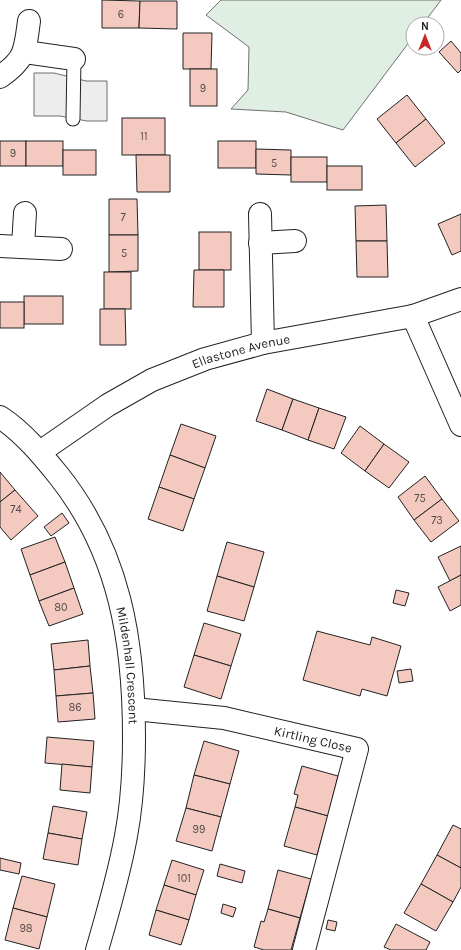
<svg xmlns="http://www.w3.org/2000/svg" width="461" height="950" viewBox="0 0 461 950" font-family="Karla,sans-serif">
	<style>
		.green { fill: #e0efe3; stroke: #6f6f6f }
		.parking { fill: #ededed; stroke: #6f6f6f }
		.building { fill: #f3c9c0; stroke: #222 }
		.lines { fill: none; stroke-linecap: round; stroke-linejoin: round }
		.service-casing { stroke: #222; stroke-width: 15 }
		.minor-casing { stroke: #222; stroke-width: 24 }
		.service { stroke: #fff; stroke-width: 13 }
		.minor { stroke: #fff; stroke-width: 22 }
		.labels { text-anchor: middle; stroke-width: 3; stroke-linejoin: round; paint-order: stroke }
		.number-label { font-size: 11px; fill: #564c4a }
		.street-label { font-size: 13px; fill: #222; stroke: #fff }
	</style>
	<rect width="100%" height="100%" fill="#fff"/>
	<!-- green -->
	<polygon class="green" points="221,0 441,0 423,24 413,24 413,37 343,130 286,112 231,109 248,90 249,47 206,15"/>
	<!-- parking -->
	<polygon class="parking" points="34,73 54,73 86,81 107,81 107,121 87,121 60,116 34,116"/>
	<!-- building -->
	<g class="building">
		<polygon points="102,0 140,1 139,28 102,28"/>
		<polygon points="140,1 177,1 177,29 139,28"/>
		<polygon points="183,33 212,33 211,69 183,69"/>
		<polygon points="451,41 461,53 461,70 458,73 439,52"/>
		<rect x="190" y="69" width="27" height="37"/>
		<polygon points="407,95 426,119 396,143 377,119"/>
		<rect x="122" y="118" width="43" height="37"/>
		<polygon points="426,119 445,143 415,167 396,143"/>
		<rect x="0" y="141" width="26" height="25"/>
		<rect x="26" y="141" width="37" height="25"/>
		<rect x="218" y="141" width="38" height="27"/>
		<polygon points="256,149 291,150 291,175 256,174"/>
		<rect x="63" y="150" width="33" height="25"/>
		<polygon points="136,155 170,155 170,192 137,192"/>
		<rect x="291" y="157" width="36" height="25"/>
		<rect x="327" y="166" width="35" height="24"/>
		<polygon points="109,199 137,199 138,235 109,235"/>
		<polygon points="386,205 387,241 356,241 355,206"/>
		<polygon points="461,214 461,251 452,255 438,224"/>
		<rect x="199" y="232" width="32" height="38"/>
		<polygon points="109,235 138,235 138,271 109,272"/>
		<polygon points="356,241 387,241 388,277 357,277"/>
		<polygon points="194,270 224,270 224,307 193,307"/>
		<rect x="104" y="272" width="27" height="37"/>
		<rect x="24" y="296" width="39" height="28"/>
		<rect x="0" y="302" width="24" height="26"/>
		<polygon points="100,309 125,309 126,345 100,345"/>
		<polygon points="267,389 293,399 282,430 256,421"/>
		<polygon points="293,399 319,408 308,440 282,430"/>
		<polygon points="319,408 346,417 334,449 308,440"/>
		<polygon points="181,424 216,436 205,468 170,455"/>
		<polygon points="360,426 384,444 365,471 341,453"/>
		<polygon points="384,444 409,462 389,488 365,471"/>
		<polygon points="170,455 205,468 194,499 159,487"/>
		<polygon points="0,472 15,490 0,502"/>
		<polygon points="425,476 442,499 414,520 398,497"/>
		<polygon points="159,487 194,499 183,531 148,519"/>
		<polygon points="15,490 38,516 11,540 0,527 0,502"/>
		<polygon points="442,499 459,521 431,542 414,520"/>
		<polygon points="62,513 69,523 51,536 44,527"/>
		<polygon points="55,537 65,562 30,575 21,549"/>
		<polygon points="227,542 264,552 254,587 217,576"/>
		<polygon points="461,546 461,575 450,581 438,557"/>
		<polygon points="65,562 74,588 39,601 30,575"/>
		<polygon points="461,575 461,605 450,611 438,587"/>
		<polygon points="217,576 254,587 244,621 207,611"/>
		<polygon points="74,588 83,614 49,626 39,601"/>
		<polygon points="396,590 409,593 405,606 393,603"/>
		<polygon points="204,623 241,634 231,666 194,655"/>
		<polygon points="317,631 370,645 372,637 401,646 387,696 362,689 360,696 303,680"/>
		<polygon points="88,640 90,666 54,670 51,644"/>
		<polygon points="194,655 231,666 221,699 184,687"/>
		<polygon points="90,666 93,693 56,696 54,670"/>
		<polygon points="411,669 413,681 399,683 397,671"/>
		<polygon points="93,693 95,719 58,722 56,696"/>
		<polygon points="47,737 94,741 92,767 45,763"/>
		<polygon points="204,741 239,751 230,784 194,775"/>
		<polygon points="62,764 92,767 90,793 60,790"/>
		<polygon points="302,766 338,776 328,816 295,807 298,795 294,794"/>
		<polygon points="194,775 230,784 221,817 186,808"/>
		<polygon points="53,806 87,812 82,839 48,833"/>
		<polygon points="295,807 328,816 317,855 284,846"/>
		<polygon points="186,808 221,817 212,851 176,841"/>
		<polygon points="453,825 461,829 461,868 437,855"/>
		<polygon points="48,833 82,839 78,865 43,859"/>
		<polygon points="437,855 461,868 461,887 453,902 421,884"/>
		<polygon points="0,858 21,863 19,874 0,870"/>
		<polygon points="172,860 204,870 196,895 164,885"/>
		<polygon points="220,864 245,871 242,883 217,876"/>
		<polygon points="278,870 311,879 300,918 268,909"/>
		<polygon points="22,876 55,884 47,917 13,908"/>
		<polygon points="421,884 453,902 436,931 404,913"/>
		<polygon points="164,885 196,895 189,920 156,910"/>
		<polygon points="223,904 236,908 233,917 221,913"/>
		<polygon points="13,908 47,917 39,949 5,940"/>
		<polygon points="268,909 300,918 291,950 264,950 254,947 261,921 264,922"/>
		<polygon points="156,910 189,920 181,945 149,935"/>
		<polygon points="328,920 337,922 335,931 326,929"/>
		<polygon points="396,924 430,942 426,950 391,950 384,947"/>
	</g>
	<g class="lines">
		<defs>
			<polyline id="service" points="73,119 74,59"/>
			<g id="minor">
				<polyline points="25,52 74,59"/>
				<path d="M0,77C26,59 25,50 29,21"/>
				<polyline points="260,214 263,343"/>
				<polyline points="260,243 295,241"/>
				<polyline points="0,246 61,249"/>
				<polyline points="23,246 25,213"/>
				<polyline points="413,316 461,425"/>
				<path id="s1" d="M0,417C23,432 42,455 59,476C120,553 134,642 134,737C134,770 132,804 126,836C119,875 108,912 97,950"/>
				<path id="s2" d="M40,452L108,405L152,380L205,359L263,343L413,316L461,299"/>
				<path id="s3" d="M134,709L224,718L357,749L304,950"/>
			</g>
		</defs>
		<!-- service casing -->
		<use href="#service" class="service-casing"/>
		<!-- minor casing -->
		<use href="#minor" class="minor-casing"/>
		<!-- service -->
		<use href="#service" class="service"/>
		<!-- minor -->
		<use href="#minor" class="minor"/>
	</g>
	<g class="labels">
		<!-- number labels -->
		<g class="number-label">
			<text x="121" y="18">6</text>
			<text x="203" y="92">9</text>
			<text x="144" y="140">11</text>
			<text x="13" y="157">9</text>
			<text x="274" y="167">5</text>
			<text x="123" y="221">7</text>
			<text x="124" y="257">5</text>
			<text x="420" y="502">75</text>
			<text x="16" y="513">74</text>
			<text x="437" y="524">73</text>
			<text x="61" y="611">80</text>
			<text x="75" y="711">86</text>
			<text x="199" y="833">99</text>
			<text x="184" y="882">101</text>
			<text x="26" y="932">98</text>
		</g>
		<!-- street labels -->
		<g class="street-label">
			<text dy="5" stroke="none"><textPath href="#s2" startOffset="227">Ellastone Avenue</textPath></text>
			<text dy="5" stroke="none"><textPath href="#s1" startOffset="289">Mildenhall Crescent</textPath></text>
			<text dy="5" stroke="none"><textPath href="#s3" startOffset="182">Kirtling Close</textPath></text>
		</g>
	</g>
	<!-- north arrow -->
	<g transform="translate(425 36)"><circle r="19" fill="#ffffff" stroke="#a7a7a7"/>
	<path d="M0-3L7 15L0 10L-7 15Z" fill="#c62828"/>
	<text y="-6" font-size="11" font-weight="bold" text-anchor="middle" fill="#222222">N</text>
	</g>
</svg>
